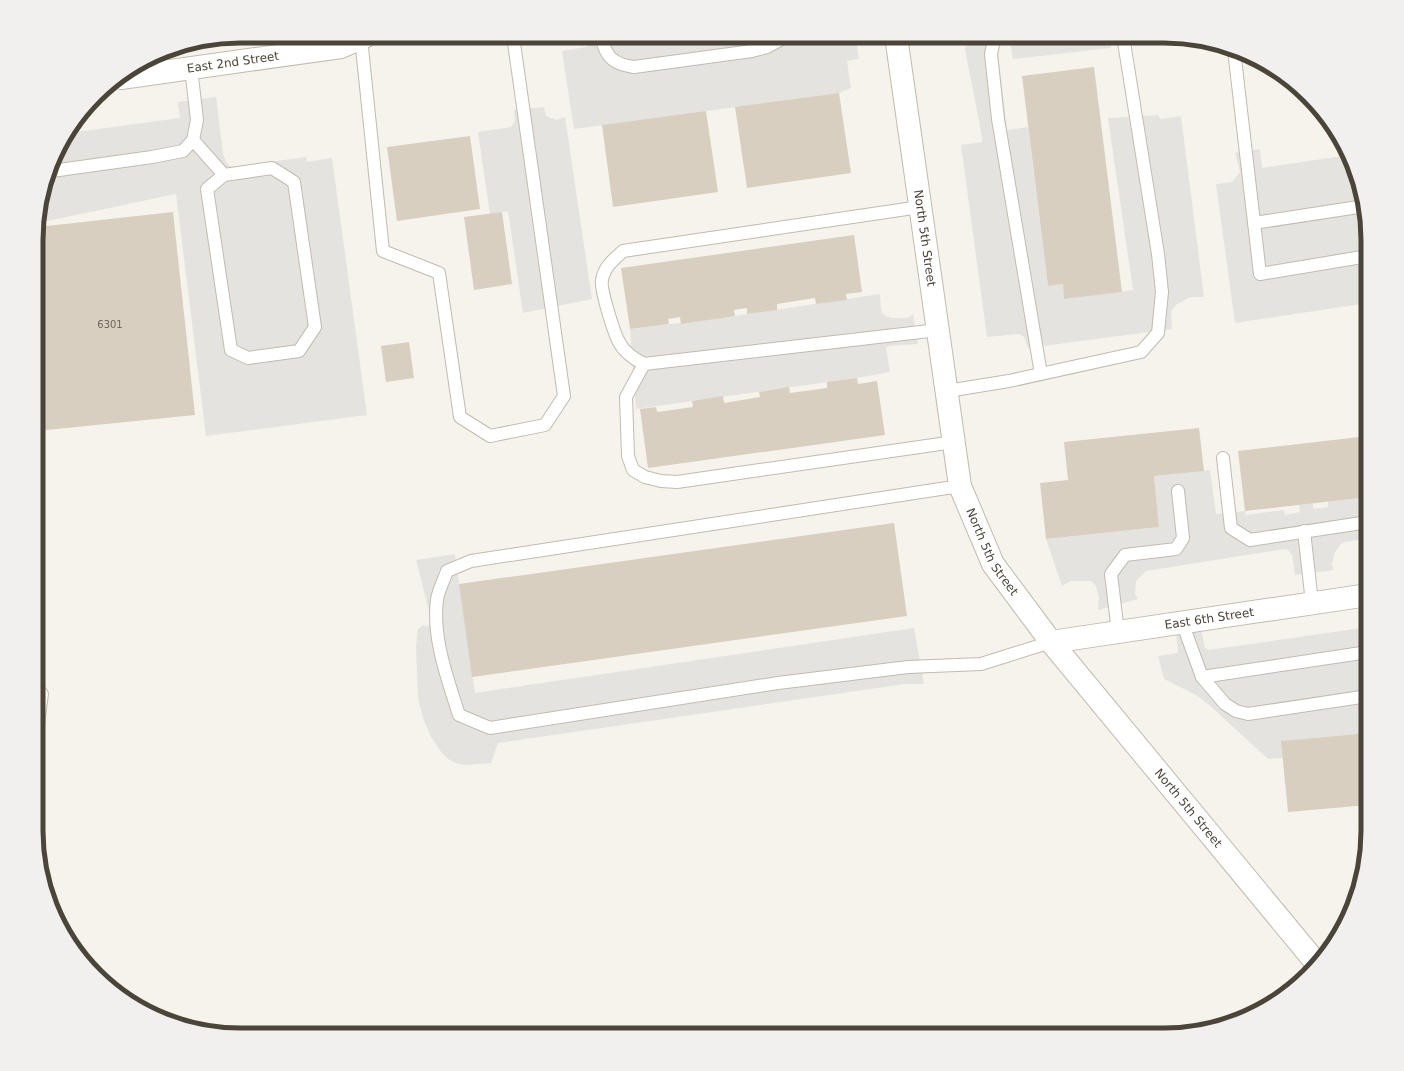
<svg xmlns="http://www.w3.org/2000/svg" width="1404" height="1071" viewBox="0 0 1404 1071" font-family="'DejaVu Sans',sans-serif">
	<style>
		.parking { fill: #e5e3e0 }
		.building { fill: #d8cfc1 }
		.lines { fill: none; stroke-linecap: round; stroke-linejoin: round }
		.lane-casing { stroke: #c2bbae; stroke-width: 14 }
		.street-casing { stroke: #c2bbae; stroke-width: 24 }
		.lane { stroke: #fff; stroke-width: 12 }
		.street { stroke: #fff; stroke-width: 22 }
		.labels { text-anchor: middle; stroke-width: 4; stroke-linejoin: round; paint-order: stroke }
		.number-label { font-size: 10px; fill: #6e675b }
		.street-label { font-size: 12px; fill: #4b4439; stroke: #fff }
		.rim { fill: none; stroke: #4b4439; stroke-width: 5 }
	</style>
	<rect width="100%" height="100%" fill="#f6f3ec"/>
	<!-- parking -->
	<g class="parking">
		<polygon points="587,36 626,36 627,41 659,36 855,36 859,59 847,61 851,88 839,93 574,129 562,51 586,47 588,44"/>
		<polygon points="970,36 1003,36 998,38 997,43 1007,130 1028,127 1048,286 1063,284 1065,299 1133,290 1108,118 1158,115 1160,119 1181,116 1204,297 1190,297 1176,305 1171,311 1172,329 1028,348 1024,337 1019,334 987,337 961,145 982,142 982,137 965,49"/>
		<polygon points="1006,36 1109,36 1111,48 1013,59 1010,42"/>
		<polygon points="216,97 223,154 227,163 231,167 306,157 307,162 332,158 367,415 206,436 176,194 38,223 38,213 63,138 68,133 180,118 178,102"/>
		<polygon points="544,107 546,116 557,120 565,117 592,299 523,313 508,211 490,214 478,132 511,127 515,121 514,110"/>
		<polygon points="1260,149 1262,168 1349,155 1364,200 1368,240 1368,303 1235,323 1216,184 1232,182 1240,172 1235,153"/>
		<polygon points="880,294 881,309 882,313 886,316 892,318 904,318 909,317 913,314 918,344 889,346 886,348 890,372 857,378 636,409 630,329 735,316"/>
		<polygon points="1210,470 1216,514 1245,511 1246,515 1284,510 1285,515 1300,512 1299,505 1313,503 1313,509 1328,507 1328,501 1368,497 1368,539 1344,542 1341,544 1335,552 1334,555 1332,565 1334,570 1295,575 1292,555 1288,550 1285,549 1146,571 1136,581 1135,594 1138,599 1098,610 1099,597 1096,586 1091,581 1071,581 1062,586 1046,539 1159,527 1154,476"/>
		<polygon points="455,554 475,693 914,628 924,684 905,684 498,743 491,763 466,765 458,764 448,759 442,753 431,737 423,718 418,698 416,646 418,629 423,625 427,627 430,624 431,619 416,560"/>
		<polygon points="1368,627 1368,733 1282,741 1283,758 1268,759 1208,704 1196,695 1164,679 1158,656 1177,653 1178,651 1176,634 1201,629 1205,648 1209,650"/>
	</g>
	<!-- building -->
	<g class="building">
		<polygon points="1094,67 1122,292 1064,299 1063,284 1048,286 1022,76"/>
		<polygon points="839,93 851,173 747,188 735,107"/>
		<polygon points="706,111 718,192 613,207 602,125"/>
		<polygon points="470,136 480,209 397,221 387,147"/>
		<polygon points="1337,136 1347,150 1349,155 1339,156"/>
		<polygon points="173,212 195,415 37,431 38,227"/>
		<polygon points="502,212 512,284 474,290 464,217"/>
		<polygon points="854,235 862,292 846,294 847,300 816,304 815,298 777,304 777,310 747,314 747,308 734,310 735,316 681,324 680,317 668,319 669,324 630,329 621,268"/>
		<polygon points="409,342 414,378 386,382 381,346"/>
		<polygon points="857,378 858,384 877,381 885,435 648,468 640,409 656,407 657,412 693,407 692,401 723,396 724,403 760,397 759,392 789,387 790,393 827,388 827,382"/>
		<polygon points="1199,428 1204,471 1154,476 1159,527 1046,539 1040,483 1068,480 1064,442"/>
		<polygon points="1368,436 1368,497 1245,511 1238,451"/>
		<polygon points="894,523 907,616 472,677 459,584"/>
		<polygon points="1368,733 1368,805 1288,812 1281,741"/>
	</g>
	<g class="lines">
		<defs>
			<g id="lane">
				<path d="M601,36C606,57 612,64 634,67L752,51L767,47L787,36"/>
				<polyline points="995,36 991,54 998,119 1041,374"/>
				<polyline points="361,38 383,251 439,273 460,417 490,436 545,425 564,396 513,36"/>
				<polyline points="1234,50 1260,274 1368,256"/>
				<polyline points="193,140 224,175 272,168 294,182 315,327 299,351 248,358 231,350 207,189 224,175"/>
				<polyline points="52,171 152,157 183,151 193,140 197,120 191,68"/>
				<path d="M920,207L623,251C614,259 604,267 602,280C600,289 614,333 619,342C624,352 634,359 644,364L938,330"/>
				<polyline points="1254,223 1365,206"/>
				<polyline points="644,364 626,397 628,456 633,470 645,477 661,481 677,482 954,442"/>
				<polyline points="947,391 1009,381 1141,352 1158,333 1162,292 1158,254 1123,36"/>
				<polyline points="1223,458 1231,528 1250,540 1368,522"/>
				<path d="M960,486L471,561L447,571C444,580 438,591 437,600C432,638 448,680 459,715L490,728L778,683L908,667L981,664L1051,642"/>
				<polyline points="1304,531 1312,603"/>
				<polyline points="1182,622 1202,677 1225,704 1236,711 1248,714 1368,696"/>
				<polyline points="1118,632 1111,574 1125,555 1176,549 1183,538 1178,491"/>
				<polyline points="1202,677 1368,652"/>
				<polyline points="37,731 42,694 37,688"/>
			</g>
			<g id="street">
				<path id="s1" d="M896,36L960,486L993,564L1051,642L1318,965"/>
				<path id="s2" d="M121,78L341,47L366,36"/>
				<path id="s3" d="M1051,642L1368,595"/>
			</g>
		</defs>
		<!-- lane casing -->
		<use href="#lane" class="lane-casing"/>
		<!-- street casing -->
		<use href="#street" class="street-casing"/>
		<!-- lane -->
		<use href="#lane" class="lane"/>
		<!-- street -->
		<use href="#street" class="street"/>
	</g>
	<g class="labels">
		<!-- number labels -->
		<g class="number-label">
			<text x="110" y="328">6301</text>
		</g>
		<!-- street labels -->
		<g class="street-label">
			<text dy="4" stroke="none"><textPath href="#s2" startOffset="113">East 2nd Street</textPath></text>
			<text dy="4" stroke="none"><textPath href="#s1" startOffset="204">North 5th Street</textPath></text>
			<text dy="4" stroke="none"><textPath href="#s1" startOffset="528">North 5th Street</textPath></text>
			<text dy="4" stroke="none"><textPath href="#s3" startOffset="160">East 6th Street</textPath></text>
			<text dy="4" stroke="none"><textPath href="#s1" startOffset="852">North 5th Street</textPath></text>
		</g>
	</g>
	<!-- crop -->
	<path d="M0 0H1404V1071H0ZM240 43H1164A197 197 0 0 1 1361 240V831A197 197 0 0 1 1164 1028H240A197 197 0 0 1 43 831V240A197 197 0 0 1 240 43Z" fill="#f1f0ef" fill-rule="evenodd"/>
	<path class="rim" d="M240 43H1164A197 197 0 0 1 1361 240V831A197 197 0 0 1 1164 1028H240A197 197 0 0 1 43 831V240A197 197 0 0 1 240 43Z"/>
</svg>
